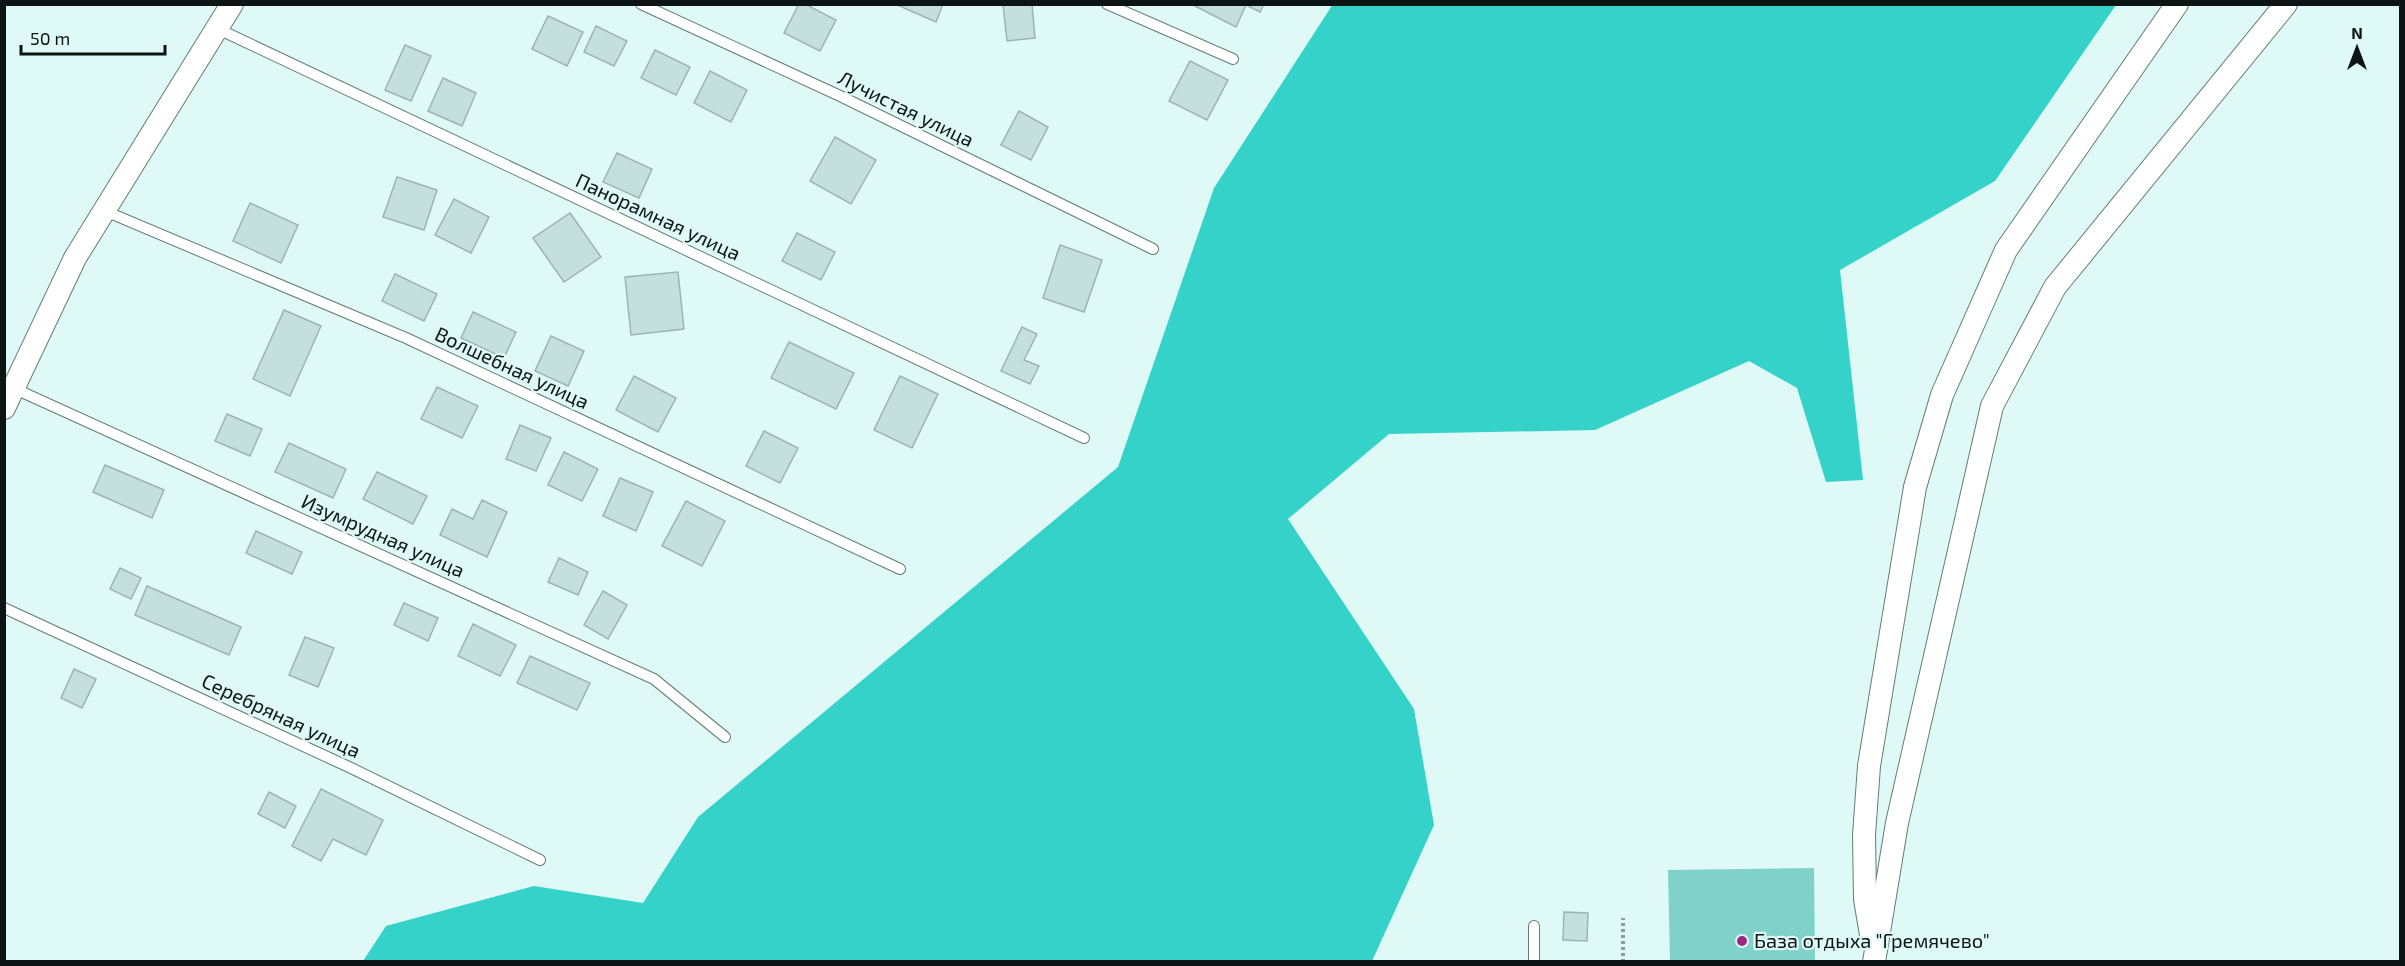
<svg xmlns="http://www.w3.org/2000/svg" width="2405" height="966" viewBox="0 0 2405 966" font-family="'Exo 2',sans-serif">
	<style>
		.green { fill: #7fd1ca }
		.forest { fill: #35d2c9 }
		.building { fill: #c5dfdc; stroke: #9cb5b2; stroke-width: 1.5 }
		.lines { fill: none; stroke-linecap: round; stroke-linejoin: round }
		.service-casing { stroke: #647c7a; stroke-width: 12 }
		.minor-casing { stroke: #647c7a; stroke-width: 24 }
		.path { stroke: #8a9e9b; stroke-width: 4; stroke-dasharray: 3 3; stroke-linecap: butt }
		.service { stroke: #fff; stroke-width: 10 }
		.minor { stroke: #fff; stroke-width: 22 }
		.poi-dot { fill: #9b2783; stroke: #def9f6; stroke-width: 2 }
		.labels { text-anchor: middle; stroke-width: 4.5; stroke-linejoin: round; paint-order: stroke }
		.street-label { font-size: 20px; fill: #0c1514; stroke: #def9f6 }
		.poi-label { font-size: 20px; fill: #0c1514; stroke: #def9f6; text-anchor: start }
	</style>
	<rect width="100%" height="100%" fill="#def9f6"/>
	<!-- green -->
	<polygon class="green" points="1814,868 1815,961 1670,961 1668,870"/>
	<!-- forest -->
	<polygon class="forest" points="1333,4 2116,5 1995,181 1840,270 1863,480 1826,482 1797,388 1749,361 1595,430 1389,434 1288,519 1414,709 1434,825 1372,961 363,961 386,926 534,886 643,903 698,817 1118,467 1214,188"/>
	<!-- building -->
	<g class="building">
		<polygon points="799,4 805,4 836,20 820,51 784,33"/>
		<polygon points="895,4 943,4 936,22"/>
		<polygon points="1032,4 1035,38 1007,41 1003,5"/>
		<polygon points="1191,4 1264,4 1260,12 1246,5 1236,27"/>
		<polygon points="548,16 583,32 567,66 532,49"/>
		<polygon points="596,26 627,41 614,66 584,52"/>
		<polygon points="405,45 431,56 411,101 385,90"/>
		<polygon points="655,50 690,67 676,95 641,78"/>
		<polygon points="1190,61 1228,80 1207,120 1169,101"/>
		<polygon points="710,71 747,90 731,122 694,103"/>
		<polygon points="443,78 476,93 462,126 428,111"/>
		<polygon points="1019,111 1048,127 1031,160 1001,145"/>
		<polygon points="835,137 876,160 851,204 810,181"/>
		<polygon points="617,153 652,169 639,198 603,182"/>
		<polygon points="397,177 437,190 424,230 383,217"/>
		<polygon points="454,199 489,217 471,253 435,235"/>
		<polygon points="250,203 298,225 281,263 233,241"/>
		<polygon points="570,213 601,257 564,282 533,238"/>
		<polygon points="797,233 835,252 821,280 782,261"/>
		<polygon points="1060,245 1102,260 1084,312 1043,298"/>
		<polygon points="678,272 684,329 631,335 625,277"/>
		<polygon points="395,274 437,294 424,321 382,301"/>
		<polygon points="284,310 321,326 290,396 253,379"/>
		<polygon points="473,312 516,332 504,358 461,338"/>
		<polygon points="1022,327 1037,334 1024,360 1039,366 1030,384 1001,371"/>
		<polygon points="551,336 584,351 568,386 535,371"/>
		<polygon points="789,342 854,373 836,409 771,378"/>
		<polygon points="634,376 676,398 658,432 616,410"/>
		<polygon points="900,376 938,394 912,448 874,430"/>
		<polygon points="437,387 478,406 462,438 421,419"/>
		<polygon points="227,414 262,429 250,456 215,441"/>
		<polygon points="520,425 551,438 536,471 506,459"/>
		<polygon points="764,431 798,448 780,483 746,466"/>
		<polygon points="289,443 346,469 333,498 275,472"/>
		<polygon points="564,452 598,469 582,501 548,485"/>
		<polygon points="105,465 164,490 152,518 93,492"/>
		<polygon points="377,472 427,496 413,524 363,499"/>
		<polygon points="620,478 653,492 636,531 603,516"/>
		<polygon points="482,500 507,512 487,557 440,535 452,509 473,519"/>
		<polygon points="686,501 725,521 702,566 662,546"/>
		<polygon points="256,531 302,552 292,574 246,553"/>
		<polygon points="559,558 588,572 578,595 548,582"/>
		<polygon points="120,568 141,578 131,599 110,589"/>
		<polygon points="147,586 241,627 229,655 135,615"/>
		<polygon points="603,591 627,605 608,639 584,625"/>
		<polygon points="404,603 438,618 428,641 394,625"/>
		<polygon points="473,624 516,645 500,676 458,656"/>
		<polygon points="305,637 334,648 318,687 289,675"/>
		<polygon points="530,656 590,683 577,710 517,683"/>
		<polygon points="74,669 96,679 82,708 61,698"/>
		<polygon points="321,789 383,820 366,855 333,839 321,861 292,846"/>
		<polygon points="269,792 296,806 285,828 258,814"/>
		<polygon points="1564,912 1588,913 1587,941 1563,940"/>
	</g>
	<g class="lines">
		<defs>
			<g id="service">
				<polyline points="641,4 838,95 1153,249"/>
				<polyline points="1107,4 1233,59"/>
				<polyline points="216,28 1084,438"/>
				<polyline points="105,211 406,338 900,569"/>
				<polyline points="13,388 654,679 725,737"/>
				<polyline points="4,608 349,767 540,860"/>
				<polyline points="1534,962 1534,926"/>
			</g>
			<g id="minor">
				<polyline points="4,408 75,258 232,4"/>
				<polyline points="1871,935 1865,899 1864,835 1869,766 1915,487 1942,395 2006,250 2177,4"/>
				<polyline points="1874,962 1897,823 1992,406 2055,287 2286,4"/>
			</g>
		</defs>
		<!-- service casing -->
		<use href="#service" class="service-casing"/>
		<!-- minor casing -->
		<use href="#minor" class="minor-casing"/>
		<!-- path -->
		<polyline class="path" points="1623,962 1623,918"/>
		<!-- service -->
		<use href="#service" class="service"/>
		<!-- minor -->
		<use href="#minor" class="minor"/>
	</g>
	<!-- markers -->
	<circle class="poi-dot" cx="1742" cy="941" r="6"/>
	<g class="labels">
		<!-- street labels -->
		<g class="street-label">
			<text transform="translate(906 109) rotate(26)" y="7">Лучистая улица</text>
			<text transform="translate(658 217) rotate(25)" y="7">Панорамная улица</text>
			<text transform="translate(512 368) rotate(25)" y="7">Волшебная улица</text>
			<text transform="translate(383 536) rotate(24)" y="7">Изумрудная улица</text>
			<text transform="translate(281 716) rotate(25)" y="7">Серебряная улица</text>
		</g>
		<!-- poi labels -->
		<g class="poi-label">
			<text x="1754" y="948">База отдыха "Гремячево"</text>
		</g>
	</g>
	<!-- border -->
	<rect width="2405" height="966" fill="none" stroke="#0c1514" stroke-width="12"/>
	<!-- north arrow -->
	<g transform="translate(2357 48)" stroke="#def9f6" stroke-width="4.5" paint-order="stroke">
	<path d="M0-4.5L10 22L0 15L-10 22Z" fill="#0c1514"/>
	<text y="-9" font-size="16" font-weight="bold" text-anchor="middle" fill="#0c1514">N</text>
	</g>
	<!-- scale -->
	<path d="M21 45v9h144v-9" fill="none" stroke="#0c1514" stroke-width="3"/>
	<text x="30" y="45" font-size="18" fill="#0c1514" stroke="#def9f6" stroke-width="4.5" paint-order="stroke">50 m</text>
</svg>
